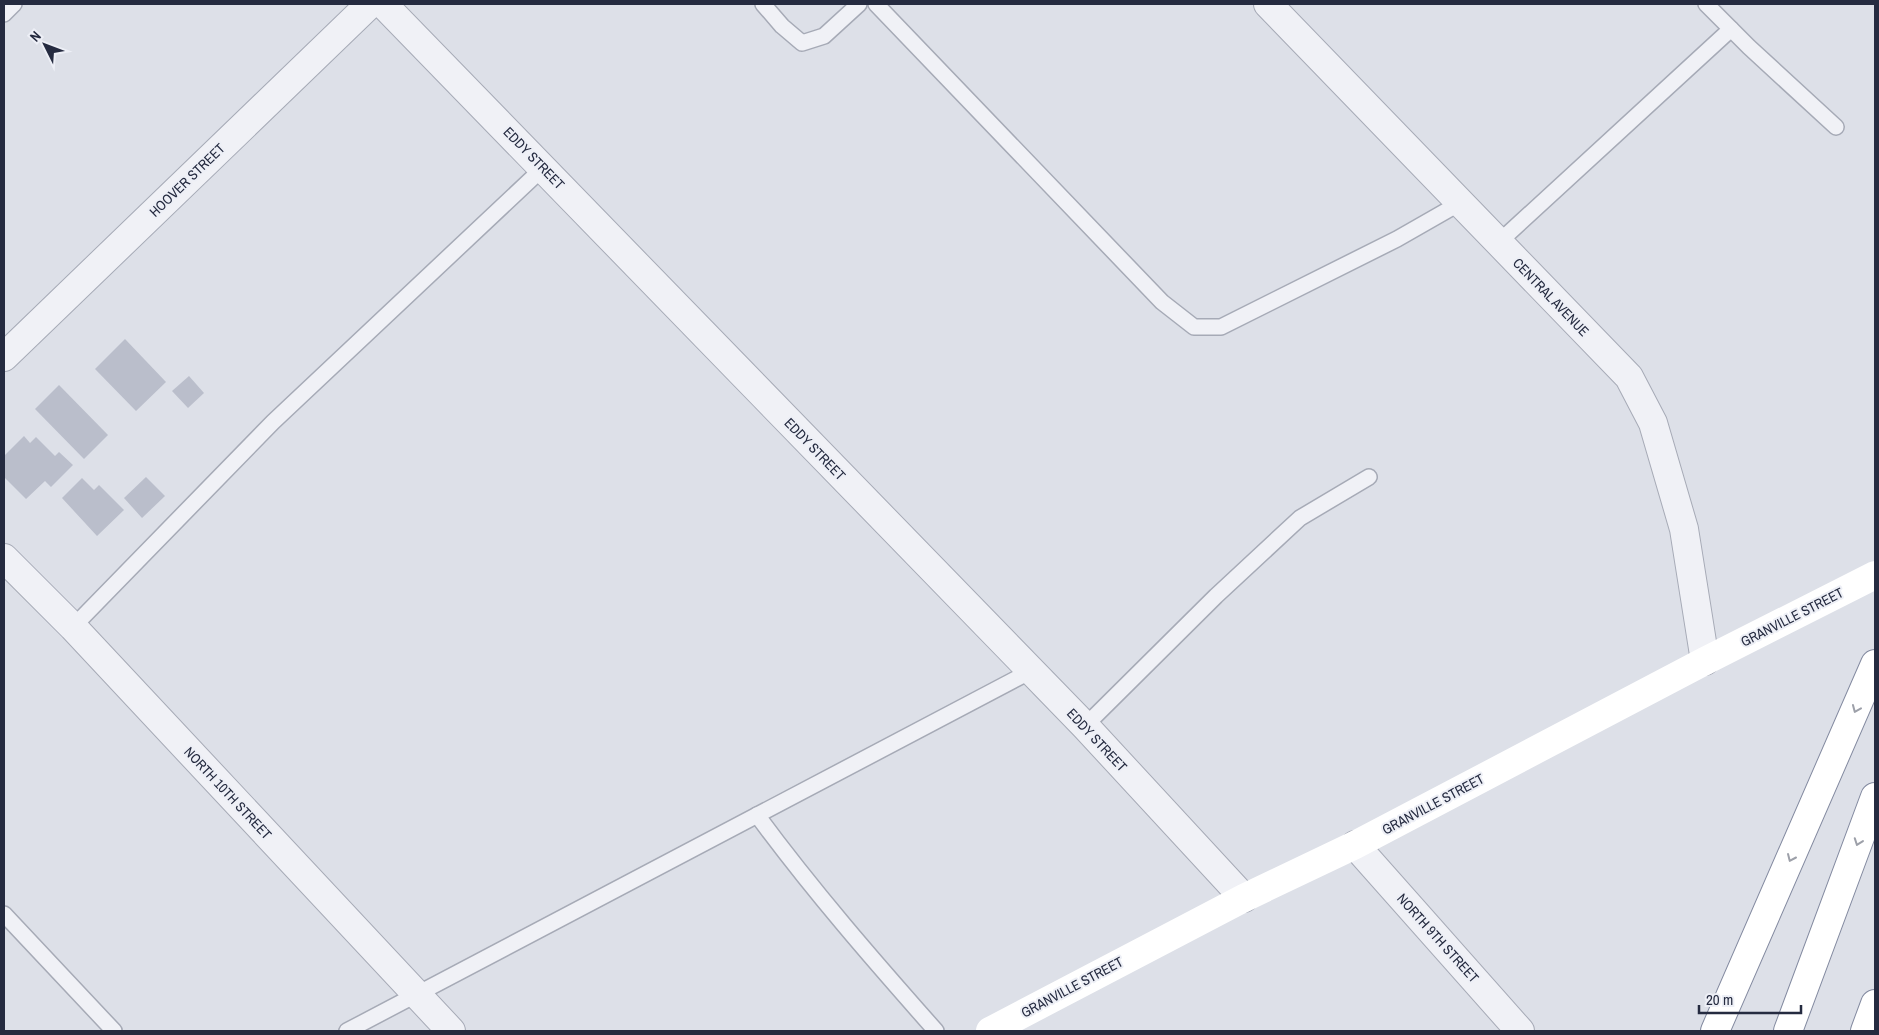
<svg xmlns="http://www.w3.org/2000/svg" width="1879" height="1035" viewBox="0 0 1879 1035" font-family="'Archivo Narrow',sans-serif">
	<style>
		.building { fill: #babecb }
		.lines { fill: none; stroke-linecap: round; stroke-linejoin: round }
		.lane-casing { stroke: #a6aab6; stroke-width: 18 }
		.street-casing { stroke: #a6aab6; stroke-width: 30 }
		.highway-casing { stroke: #838aa0; stroke-width: 30 }
		.lane { stroke: #f0f1f6; stroke-width: 15 }
		.street { stroke: #f0f1f6; stroke-width: 28 }
		.secondary { stroke: #fff; stroke-width: 28 }
		.highway { stroke: #fff; stroke-width: 28 }
		.oneway { stroke: #9da0a9 }
		.labels { text-anchor: middle; stroke-width: 4; stroke-linejoin: round; paint-order: stroke }
		.street-label { font-size: 14px; fill: #252b40; stroke: #edeff6 }
	</style>
	<rect width="100%" height="100%" fill="#dde0e8"/>
	<!-- building -->
	<g class="building">
		<polygon points="125,339 166,382 136,411 95,369"/>
		<polygon points="189,376 204,393 188,408 172,391"/>
		<polygon points="59,385 108,435 84,459 35,409"/>
		<polygon points="24,436 30,443 36,437 55,456 59,452 73,465 51,487 45,481 26,499 4,477 4,456"/>
		<polygon points="146,477 165,496 142,518 124,498"/>
		<polygon points="82,478 94,490 99,485 124,510 97,536 62,498"/>
	</g>
	<g class="lines">
		<defs>
			<g id="lane">
				<polyline points="763,4 782,26 802,43 824,36 859,4"/>
				<polyline points="876,4 1162,302 1194,327 1221,327 1397,239 1460,203"/>
				<polyline points="1706,4 1749,47 1836,127"/>
				<polyline points="4,14 14,4"/>
				<polyline points="1498,243 1731,29"/>
				<polyline points="73,627 273,422 543,168"/>
				<polyline points="1085,726 1216,596 1300,518 1369,477"/>
				<path d="M757,815C813,891 874,961 936,1031"/>
				<polyline points="4,914 114,1031"/>
				<polyline points="347,1031 1031,671"/>
			</g>
			<g id="street">
				<polyline points="383,4 1085,726 1244,898"/>
				<polyline points="1268,4 1629,377 1653,423 1684,529 1705,661"/>
				<polyline points="4,357 370,4"/>
				<polyline points="4,558 73,627 451,1031"/>
				<polyline points="1355,845 1520,1031"/>
			</g>
			<g id="highway">
				<polyline points="1715,1031 1875,664"/>
				<polyline points="1788,1031 1875,797"/>
				<polyline points="1865,1031 1875,1004"/>
			</g>
		</defs>
		<!-- lane casing -->
		<use href="#lane" class="lane-casing"/>
		<!-- street casing -->
		<use href="#street" class="street-casing"/>
		<!-- highway casing -->
		<use href="#highway" class="highway-casing"/>
		<!-- lane -->
		<use href="#lane" class="lane"/>
		<!-- street -->
		<use href="#street" class="street"/>
		<!-- secondary -->
		<polyline class="secondary" points="990,1031 1244,898 1355,845 1705,661 1875,575"/>
		<!-- highway -->
		<use href="#highway" class="highway"/>
	</g>
	<!-- one-way arrows -->
	<defs><path id="oneway-chevron" d="M-2-3.5L2.5 0L-2 3.5" fill="none" stroke-width="1.6" stroke-linecap="round" stroke-linejoin="round" transform="scale(1.25)"/></defs>
	<g class="oneway">
		<use href="#oneway-chevron" transform="translate(1856 709) rotate(113)"/>
		<use href="#oneway-chevron" transform="translate(1858 842) rotate(110)"/>
		<use href="#oneway-chevron" transform="translate(1791 858) rotate(114)"/>
	</g>
	<g class="labels">
		<!-- street labels -->
		<g class="street-label">
			<text transform="translate(534 158) rotate(46)" y="5">EDDY STREET</text>
			<text transform="translate(187 180) rotate(-44)" y="5">HOOVER STREET</text>
			<text transform="translate(1551 297) rotate(46)" y="5">CENTRAL AVENUE</text>
			<text transform="translate(815 449) rotate(46)" y="5">EDDY STREET</text>
			<text transform="translate(1792 617) rotate(-27)" y="5">GRANVILLE STREET</text>
			<text transform="translate(1097 740) rotate(47)" y="5">EDDY STREET</text>
			<text transform="translate(228 793) rotate(47)" y="5">NORTH 10TH STREET</text>
			<text transform="translate(1433 804) rotate(-28)" y="5">GRANVILLE STREET</text>
			<text transform="translate(1438 938) rotate(48)" y="5">NORTH 9TH STREET</text>
			<text transform="translate(1072 987) rotate(-28)" y="5">GRANVILLE STREET</text>
		</g>
	</g>
	<!-- border -->
	<rect width="1879" height="1035" fill="none" stroke="#252b40" stroke-width="10"/>
	<!-- north arrow -->
	<g transform="translate(45 45) rotate(312)" stroke="#edeff6" stroke-width="4" paint-order="stroke">
	<path d="M0-4L9 19L0 12L-9 19Z" fill="#252b40"/>
	<text y="-8" font-size="14" font-weight="bold" text-anchor="middle" fill="#252b40">N</text>
	</g>
	<!-- scale -->
	<path d="M1699 1005v8h102v-8" fill="none" stroke="#252b40" stroke-width="2.5"/>
	<text x="1706" y="1005" font-size="15" fill="#252b40" stroke="#edeff6" stroke-width="4" paint-order="stroke">20 m</text>
</svg>
